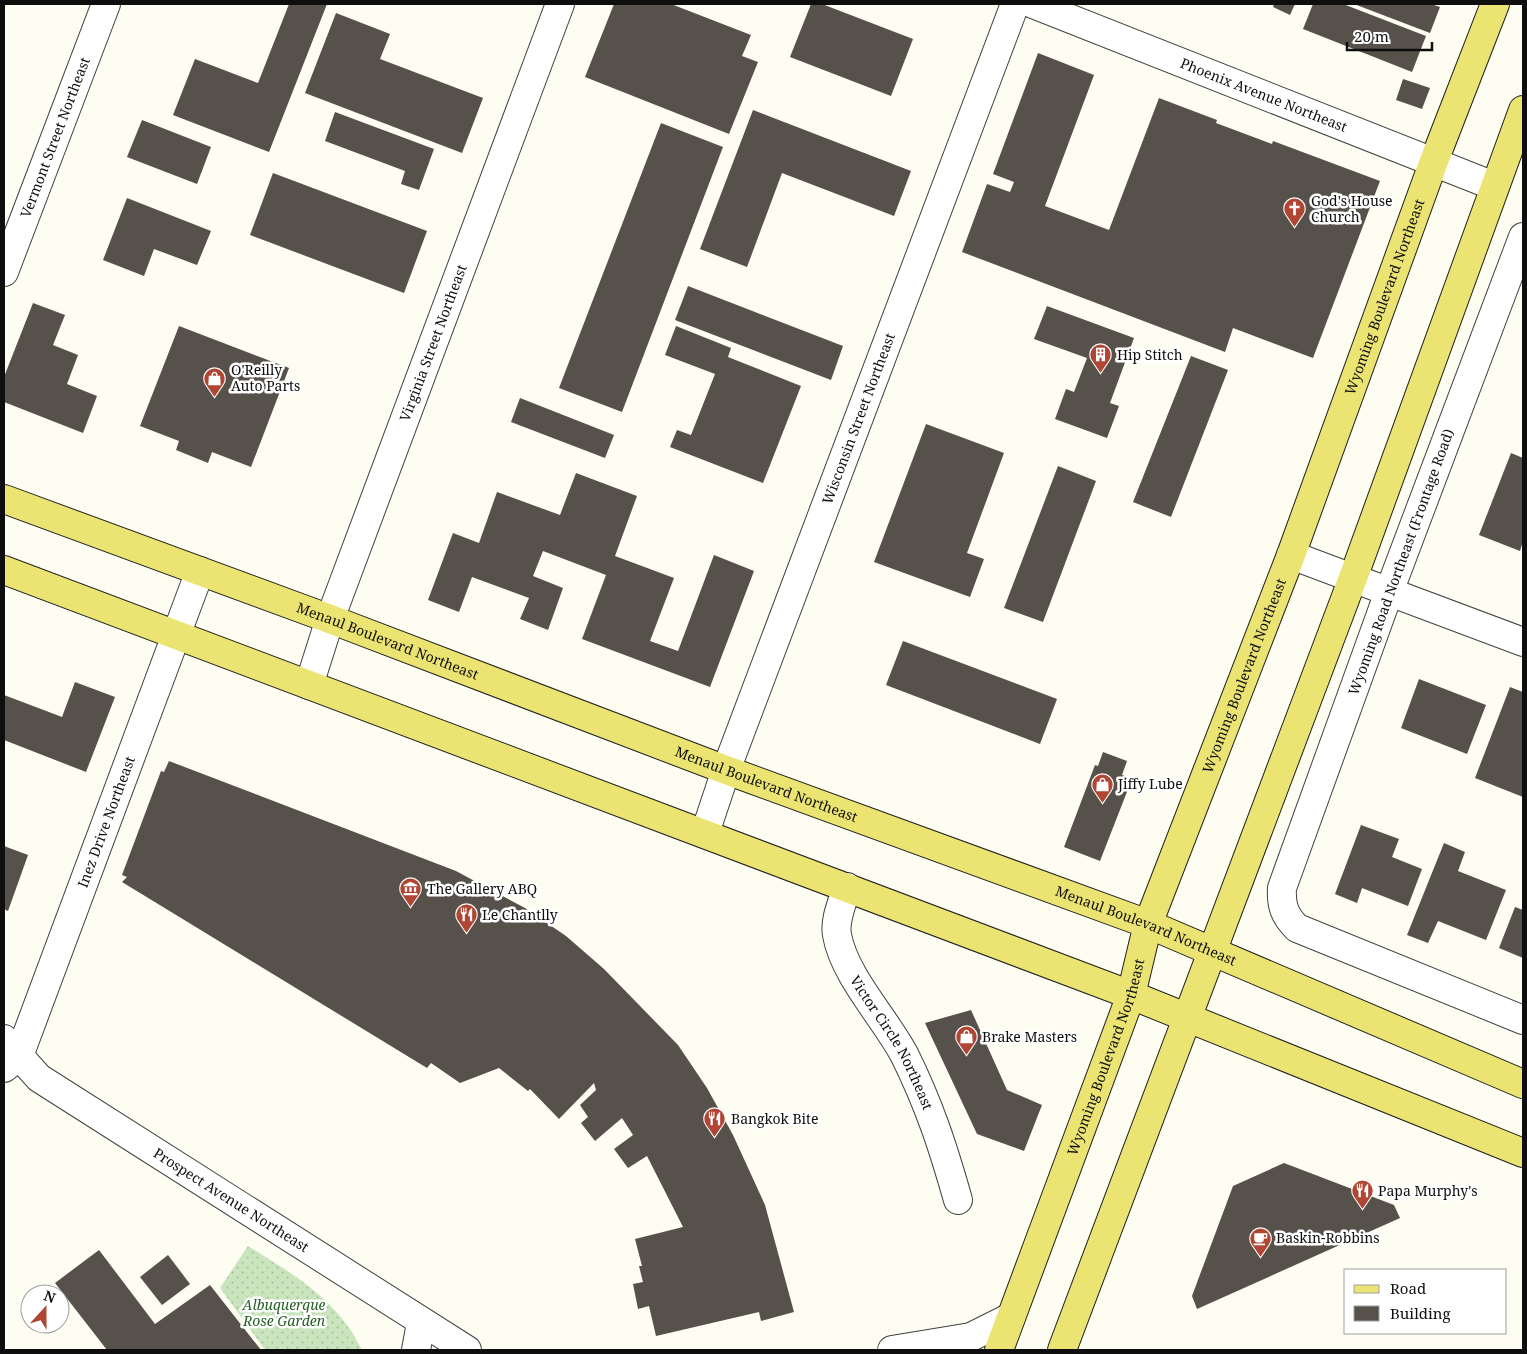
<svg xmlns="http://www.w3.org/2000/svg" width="1527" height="1354" viewBox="0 0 1527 1354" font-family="'Noto Serif',serif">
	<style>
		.grass { fill: url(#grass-dots) }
		.building { fill: #56514b }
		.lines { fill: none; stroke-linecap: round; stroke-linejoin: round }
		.minor-casing { stroke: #414141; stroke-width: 30 }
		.major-casing { stroke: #1f1f1f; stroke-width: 30 }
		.minor { stroke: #fff; stroke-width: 28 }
		.major { stroke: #ebe473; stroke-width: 28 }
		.labels { text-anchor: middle; stroke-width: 5; stroke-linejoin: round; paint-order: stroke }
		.street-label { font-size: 14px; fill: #0e0e0e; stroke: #fff }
		.poi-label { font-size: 14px; fill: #0e0e0e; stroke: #fff; text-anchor: start }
		.park-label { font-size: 14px; font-style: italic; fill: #265f25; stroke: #fff }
	</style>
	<defs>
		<pattern id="grass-dots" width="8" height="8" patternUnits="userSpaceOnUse" patternTransform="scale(1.25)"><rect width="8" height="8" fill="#cae5bd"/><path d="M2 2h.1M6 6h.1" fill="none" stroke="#acc3a1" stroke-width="1.8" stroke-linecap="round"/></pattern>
	</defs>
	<rect width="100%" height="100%" fill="#fdfdf1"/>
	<!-- grass -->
	<path class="grass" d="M248,1246C292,1273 339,1301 362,1350H265L220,1288Z"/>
	<!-- building -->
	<g class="building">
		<polygon points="289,4 327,4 269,152 173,115 195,59 258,83"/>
		<polygon points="614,4 671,4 751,35 742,56 758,62 729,134 585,77"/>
		<polygon points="811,4 822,4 913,39 891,96 790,57"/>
		<polygon points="1274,4 1295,4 1290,15 1273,7"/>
		<polygon points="1313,4 1343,4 1426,36 1412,72 1303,29"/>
		<polygon points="1354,4 1431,4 1440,7 1430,33"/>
		<polygon points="336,13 390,34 380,59 483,98 462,153 305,93"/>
		<polygon points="1038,53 1094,75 1045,206 1109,230 1159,98 1217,120 1216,123 1272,144 1273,141 1380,181 1313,358 1233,328 1225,352 962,252 987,184 1010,192 1014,182 993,174"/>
		<polygon points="1403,79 1430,88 1422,109 1396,100"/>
		<polygon points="753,110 911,171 894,216 782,173 747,267 700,249"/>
		<polygon points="335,112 434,149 419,190 401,184 405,171 325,141"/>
		<polygon points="142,120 211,147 197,184 127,157"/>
		<polygon points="661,123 723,147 622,412 559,388"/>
		<polygon points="273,173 427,231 404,293 250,235"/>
		<polygon points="127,198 211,231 197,265 154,249 144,276 103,260"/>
		<polygon points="688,286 843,346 831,380 675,320"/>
		<polygon points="33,303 65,315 53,345 78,355 67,384 97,396 83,433 4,402 4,377"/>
		<polygon points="1047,306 1134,338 1110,403 1119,406 1107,438 1055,419 1066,389 1074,392 1087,358 1034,339"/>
		<polygon points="179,326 289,368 251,467 212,452 208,463 176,450 179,441 140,426"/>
		<polygon points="676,326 731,348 728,357 801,386 763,483 670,447 677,430 691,435 715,374 665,355"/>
		<polygon points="1191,356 1228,370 1171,517 1133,502"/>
		<polygon points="520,398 614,435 605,458 511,422"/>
		<polygon points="926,424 1004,453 967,553 984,559 970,597 874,562"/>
		<polygon points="1511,453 1523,458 1523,541 1520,551 1479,535"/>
		<polygon points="1058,466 1096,481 1043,622 1004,608"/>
		<polygon points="576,473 637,496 615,556 674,578 650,641 678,651 714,555 754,571 710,687 582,639 606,575 543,551 533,576 563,588 548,630 520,619 529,598 472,577 459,612 428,600 453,533 479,543 497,492 560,515"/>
		<polygon points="903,641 1057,699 1040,744 886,685"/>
		<polygon points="1419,679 1486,705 1467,754 1401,728"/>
		<polygon points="75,682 115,697 86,772 4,740 4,695 62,717"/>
		<polygon points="1510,687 1523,692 1523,797 1475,778"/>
		<polygon points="1103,752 1127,761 1122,775 1132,779 1100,861 1064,847 1095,765 1098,766"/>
		<polygon points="169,761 456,871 525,908 566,936 604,969 678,1045 707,1088 733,1135 765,1205 794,1312 761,1321 759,1312 656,1336 649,1306 638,1309 633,1284 643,1282 639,1266 642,1266 635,1239 683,1227 647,1156 628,1168 614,1149 633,1135 622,1118 595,1141 581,1123 588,1117 580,1105 596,1090 594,1083 559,1119 530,1089 528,1091 499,1068 460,1083 431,1063 427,1068 122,882 127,877 122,875 161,771 164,772"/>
		<polygon points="1361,825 1399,839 1392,857 1422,869 1408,906 1362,888 1357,903 1335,894"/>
		<polygon points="1444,843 1465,852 1458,871 1506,890 1486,940 1438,921 1428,943 1407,935"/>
		<polygon points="4,846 28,855 8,911 4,909"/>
		<polygon points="1515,907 1523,910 1523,958 1499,948"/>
		<polygon points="971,1010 1007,1090 1042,1105 1024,1151 977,1134 925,1023"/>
		<polygon points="1284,1163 1394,1205 1400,1218 1197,1309 1192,1296 1233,1186"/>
		<polygon points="99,1250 155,1324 210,1285 261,1350 107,1350 55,1283"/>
		<polygon points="168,1255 190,1284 162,1305 140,1277"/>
	</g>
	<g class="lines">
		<defs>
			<g id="minor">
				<path id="s1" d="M1033,4L1494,186"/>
				<path d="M1523,237L1389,592L1282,888C1281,905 1284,915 1297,928L1523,1020"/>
				<path id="s2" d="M4,272L106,4"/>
				<polyline points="1291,555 1523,642"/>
				<path id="s3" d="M309,685L330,619L560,4"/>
				<path id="s4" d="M705,833L726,770L1015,4"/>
				<path id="s5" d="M847,887C843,901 834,920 837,935C844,975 884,1017 904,1054C929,1104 943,1147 958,1200"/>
				<path id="s6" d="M4,1039L39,1078L467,1350"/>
				<path id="s7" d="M4,1068L19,1056L200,571"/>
				<polyline points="416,1350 421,1323"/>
				<polyline points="892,1350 971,1337 1011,1317"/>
			</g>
			<g id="major">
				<path id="s8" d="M4,499L330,619L726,770L1148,924L1523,1084"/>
				<polyline points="4,570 1131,995 1523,1153"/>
				<path id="s9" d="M999,1350L1131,995L1148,924L1291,555L1434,161L1495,4"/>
				<polyline points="1062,1350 1353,578 1523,110"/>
			</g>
		</defs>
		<!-- minor casing -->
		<use href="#minor" class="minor-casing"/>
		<!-- major casing -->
		<use href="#major" class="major-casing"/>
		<!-- minor -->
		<use href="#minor" class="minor"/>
		<!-- major -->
		<use href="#major" class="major"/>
	</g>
	<!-- icons -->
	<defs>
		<symbol id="church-pin" viewBox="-11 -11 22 30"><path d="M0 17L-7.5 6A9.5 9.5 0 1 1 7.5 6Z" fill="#b04534" stroke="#fff"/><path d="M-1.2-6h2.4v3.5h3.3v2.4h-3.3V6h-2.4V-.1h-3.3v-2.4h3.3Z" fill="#fff"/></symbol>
		<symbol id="building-pin" viewBox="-11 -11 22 30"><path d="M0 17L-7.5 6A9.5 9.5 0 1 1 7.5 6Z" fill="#b04534" stroke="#fff"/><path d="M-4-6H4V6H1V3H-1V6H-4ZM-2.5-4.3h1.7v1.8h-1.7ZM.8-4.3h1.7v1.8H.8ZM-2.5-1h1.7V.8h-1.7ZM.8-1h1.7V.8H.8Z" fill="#fff"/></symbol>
		<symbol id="shop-pin" viewBox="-11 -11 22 30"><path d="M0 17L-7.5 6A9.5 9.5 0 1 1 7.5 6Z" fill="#b04534" stroke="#fff"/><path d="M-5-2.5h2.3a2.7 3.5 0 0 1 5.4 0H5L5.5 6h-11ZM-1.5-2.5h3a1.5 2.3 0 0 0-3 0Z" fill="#fff"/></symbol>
		<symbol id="museum-pin" viewBox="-11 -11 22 30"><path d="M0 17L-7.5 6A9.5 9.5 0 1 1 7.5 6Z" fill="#b04534" stroke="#fff"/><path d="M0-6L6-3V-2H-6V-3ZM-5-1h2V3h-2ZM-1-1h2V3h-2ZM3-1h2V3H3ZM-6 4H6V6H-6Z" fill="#fff"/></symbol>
		<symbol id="restaurant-pin" viewBox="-11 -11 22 30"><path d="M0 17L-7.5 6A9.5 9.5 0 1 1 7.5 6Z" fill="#b04534" stroke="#fff"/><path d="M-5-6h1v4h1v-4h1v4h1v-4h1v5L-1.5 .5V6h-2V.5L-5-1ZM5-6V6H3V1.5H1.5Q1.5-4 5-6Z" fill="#fff"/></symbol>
		<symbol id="cafe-pin" viewBox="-11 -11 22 30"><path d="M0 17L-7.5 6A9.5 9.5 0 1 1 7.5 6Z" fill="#b04534" stroke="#fff"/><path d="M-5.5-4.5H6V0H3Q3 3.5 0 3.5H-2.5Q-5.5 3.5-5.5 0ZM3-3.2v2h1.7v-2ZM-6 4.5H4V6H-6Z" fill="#fff"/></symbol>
	</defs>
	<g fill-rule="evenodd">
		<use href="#church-pin" x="1282" y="196" width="25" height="34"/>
		<use href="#building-pin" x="1088" y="342" width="25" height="34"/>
		<use href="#shop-pin" x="202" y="366" width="25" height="34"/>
		<use href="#shop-pin" x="1090" y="772" width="25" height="34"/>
		<use href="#museum-pin" x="398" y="876" width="25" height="34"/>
		<use href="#restaurant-pin" x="454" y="902" width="25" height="34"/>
		<use href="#shop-pin" x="954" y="1024" width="25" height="34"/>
		<use href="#restaurant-pin" x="702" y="1106" width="25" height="34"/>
		<use href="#restaurant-pin" x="1350" y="1178" width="25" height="34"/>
		<use href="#cafe-pin" x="1248" y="1226" width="25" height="34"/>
	</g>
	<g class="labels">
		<!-- street labels -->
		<g class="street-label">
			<text dy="5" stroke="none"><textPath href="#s1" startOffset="248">Phoenix Avenue Northeast</textPath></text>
			<text dy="5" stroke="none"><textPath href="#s2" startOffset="144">Vermont Street Northeast</textPath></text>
			<text dy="5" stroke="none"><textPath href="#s9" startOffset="1122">Wyoming Boulevard Northeast</textPath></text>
			<text dy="5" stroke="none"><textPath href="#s3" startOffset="364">Virginia Street Northeast</textPath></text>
			<text dy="5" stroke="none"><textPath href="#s4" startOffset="442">Wisconsin Street Northeast</textPath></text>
			<text transform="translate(1401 562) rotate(-70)" y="5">Wyoming Road Northeast (Frontage Road)</text>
			<text dy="5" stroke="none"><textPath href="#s8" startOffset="409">Menaul Boulevard Northeast</textPath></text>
			<text dy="5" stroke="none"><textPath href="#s9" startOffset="718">Wyoming Boulevard Northeast</textPath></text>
			<text dy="5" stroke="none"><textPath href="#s8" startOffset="814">Menaul Boulevard Northeast</textPath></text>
			<text dy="5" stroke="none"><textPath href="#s7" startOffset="269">Inez Drive Northeast</textPath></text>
			<text dy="5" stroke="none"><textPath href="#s8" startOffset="1219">Menaul Boulevard Northeast</textPath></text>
			<text dy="5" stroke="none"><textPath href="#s5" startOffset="171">Victor Circle Northeast</textPath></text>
			<text dy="5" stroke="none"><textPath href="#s9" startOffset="312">Wyoming Boulevard Northeast</textPath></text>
			<text dy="5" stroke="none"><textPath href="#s6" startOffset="280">Prospect Avenue Northeast</textPath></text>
		</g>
		<!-- poi labels -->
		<g class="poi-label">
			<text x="1311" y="206">God's House<tspan x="1311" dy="16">Church</tspan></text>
			<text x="1117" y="360">Hip Stitch</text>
			<text x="231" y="375">O'Reilly<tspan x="231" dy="16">Auto Parts</tspan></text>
			<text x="1118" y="789">Jiffy Lube</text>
			<text x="427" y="894">The Gallery ABQ</text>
			<text x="482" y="920">Le Chantlly</text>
			<text x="982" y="1042">Brake Masters</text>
			<text x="731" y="1124">Bangkok Bite</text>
			<text x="1378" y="1196">Papa Murphy's</text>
			<text x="1276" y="1243">Baskin-Robbins</text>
		</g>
		<!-- park labels -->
		<g class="park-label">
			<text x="284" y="1310">Albuquerque<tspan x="284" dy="16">Rose Garden</tspan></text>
		</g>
	</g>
	<!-- border -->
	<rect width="1527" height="1354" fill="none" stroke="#0e0e0e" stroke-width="10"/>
	<!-- legend -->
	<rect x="1344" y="1269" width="162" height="65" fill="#ffffff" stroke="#9f9f9f"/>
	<rect x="1354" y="1285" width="25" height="8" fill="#ebe473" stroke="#9f9f9f"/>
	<text x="1390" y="1294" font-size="15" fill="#0e0e0e">Road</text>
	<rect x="1354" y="1306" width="25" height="15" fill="#56514b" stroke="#9f9f9f"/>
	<text x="1390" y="1319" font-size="15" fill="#0e0e0e">Building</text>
	<!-- north arrow -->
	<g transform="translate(45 1309) rotate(21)"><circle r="24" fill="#ffffff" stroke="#9f9f9f"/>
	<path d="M0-4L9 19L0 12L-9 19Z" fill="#b04534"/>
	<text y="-8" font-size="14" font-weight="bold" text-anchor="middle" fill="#0e0e0e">N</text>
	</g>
	<!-- scale -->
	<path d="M1347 42v8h85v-8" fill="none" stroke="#0e0e0e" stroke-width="2.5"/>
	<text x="1354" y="42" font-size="15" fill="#0e0e0e" stroke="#ffffff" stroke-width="4" paint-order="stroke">20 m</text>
</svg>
